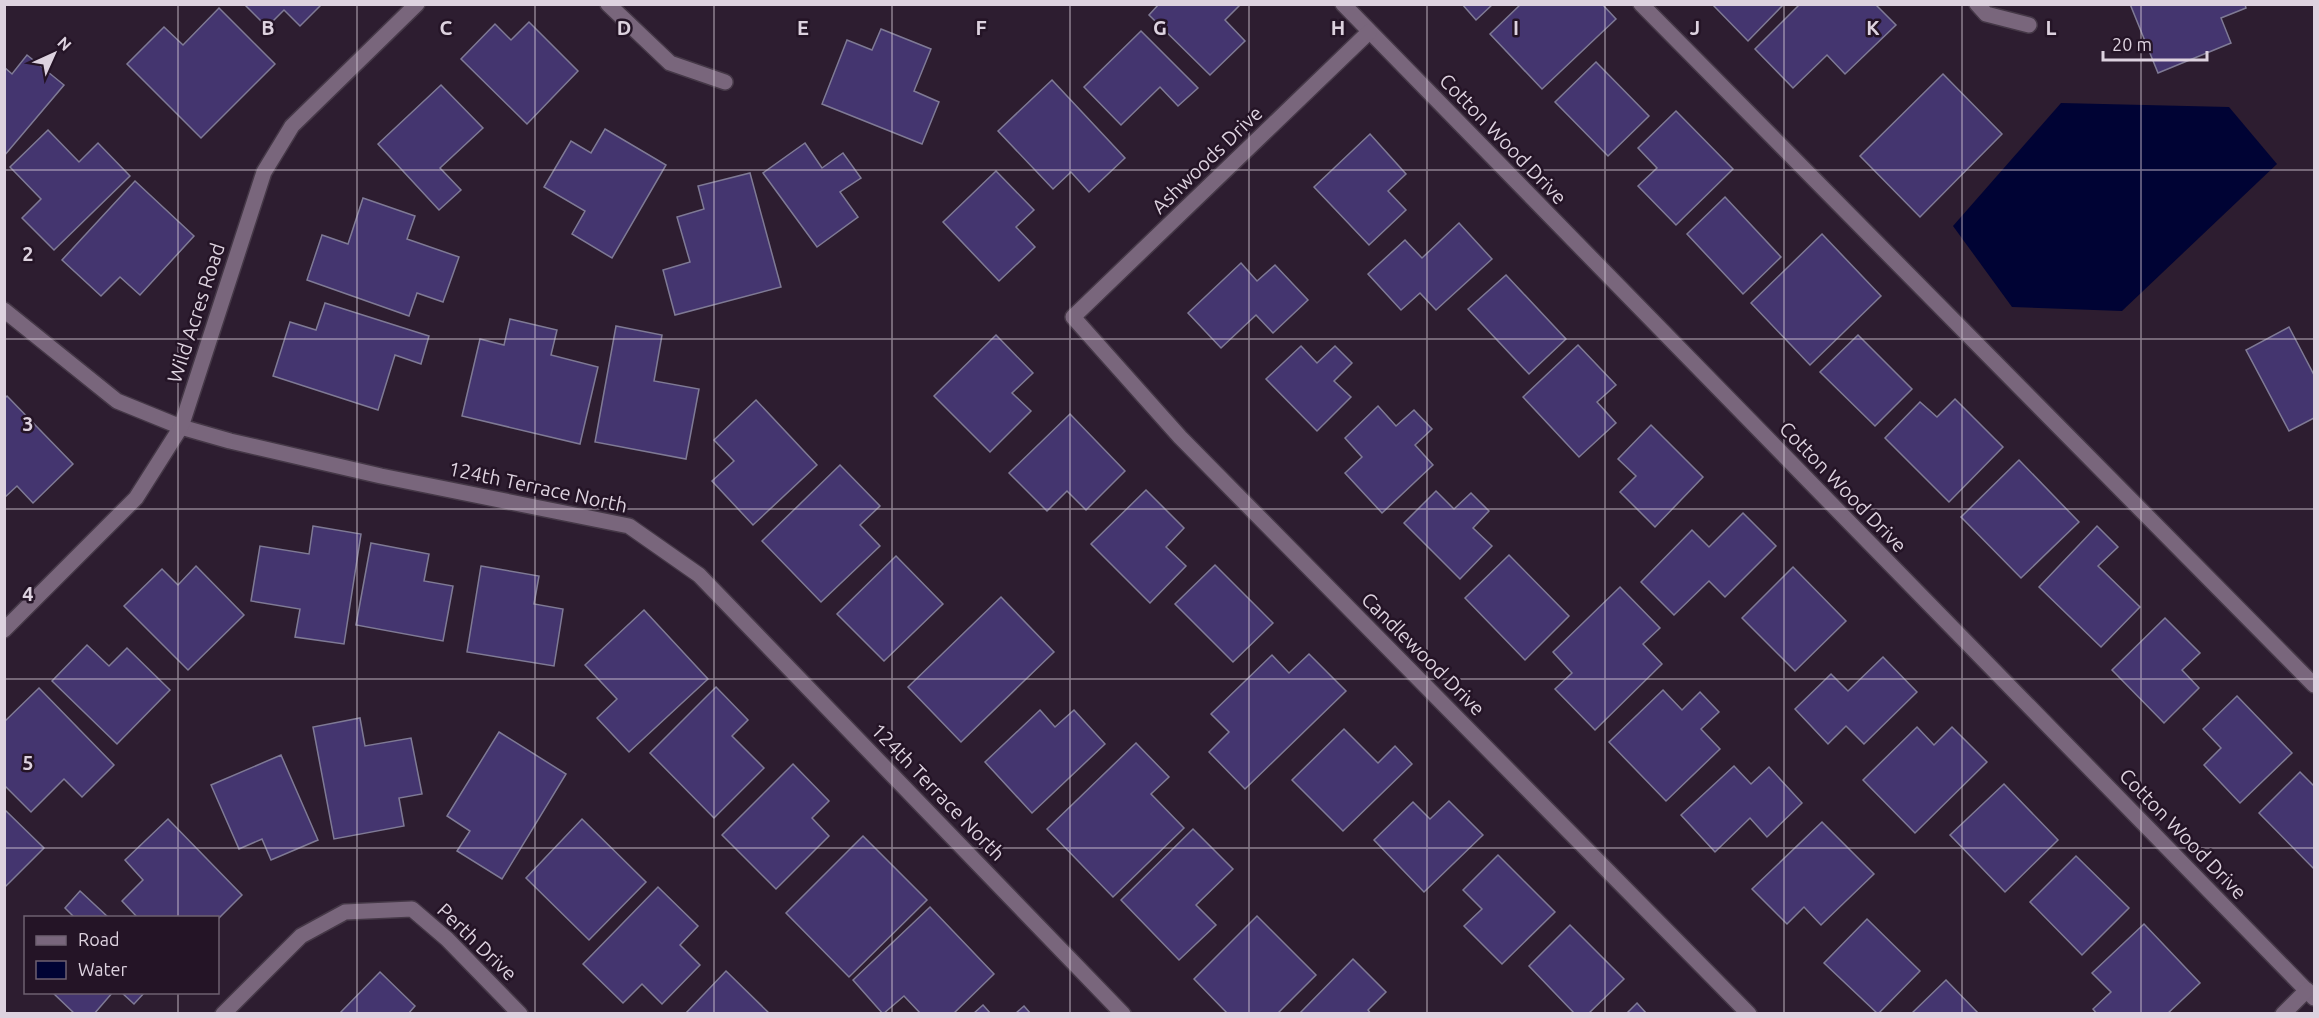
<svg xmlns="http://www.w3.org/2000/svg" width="2319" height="1018" viewBox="0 0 2319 1018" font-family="Ubuntu,sans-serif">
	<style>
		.water { fill: #000334 }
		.building { fill: #44356f; stroke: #7f7a95; stroke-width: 1.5 }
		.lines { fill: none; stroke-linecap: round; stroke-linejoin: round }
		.minor-casing { stroke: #453847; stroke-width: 18 }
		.minor { stroke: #79667c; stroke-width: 15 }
		.grid { fill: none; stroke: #ddd2df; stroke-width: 1.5; stroke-opacity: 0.55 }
		.labels { text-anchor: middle; stroke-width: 5; stroke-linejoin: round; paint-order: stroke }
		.street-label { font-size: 20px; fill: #ddd2df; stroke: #241426 }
		.grid-label { font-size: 20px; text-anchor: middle; font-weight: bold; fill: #ddd2df; stroke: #241426; stroke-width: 5; stroke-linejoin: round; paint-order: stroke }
	</style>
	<rect width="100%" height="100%" fill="#2d1d30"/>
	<!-- water -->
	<polygon class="water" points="2061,103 2229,107 2277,164 2122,311 2012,307 1953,226"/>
	<!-- building -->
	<g class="building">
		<polygon points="244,4 322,4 300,26 284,10 267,27"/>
		<polygon points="1159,4 1241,4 1225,20 1245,41 1210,75 1149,15"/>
		<polygon points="1462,4 1493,4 1476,20"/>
		<polygon points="1521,4 1602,4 1616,19 1542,89 1490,34"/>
		<polygon points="1712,4 1784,4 1748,41"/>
		<polygon points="1800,4 1875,4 1896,25 1845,74 1827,55 1793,88 1755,49"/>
		<polygon points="2130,4 2245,4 2246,8 2221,18 2231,43 2158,73"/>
		<polygon points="219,8 275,64 201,138 127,64 164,27 183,45"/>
		<polygon points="529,22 578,71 527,124 461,59 495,24 511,40"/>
		<polygon points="881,29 931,49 914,91 939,102 922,144 822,104 847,40 872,50"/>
		<polygon points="1141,31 1198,88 1178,106 1160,87 1121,125 1084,87"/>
		<polygon points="27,55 64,85 4,156 4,67 12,74"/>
		<polygon points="1596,62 1649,116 1608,156 1555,102"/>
		<polygon points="1943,74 2002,134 1920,217 1860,156"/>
		<polygon points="1052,80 1125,158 1089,192 1071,172 1053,189 998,131"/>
		<polygon points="441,85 483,128 440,168 461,190 439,210 378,144"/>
		<polygon points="1676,111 1733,169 1676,225 1638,186 1657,168 1638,148"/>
		<polygon points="605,129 666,165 612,258 572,234 585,211 544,187 571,141 591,153"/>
		<polygon points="48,130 79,162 98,143 130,176 54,250 22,218 41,199 10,167"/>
		<polygon points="1370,134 1406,174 1388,191 1406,210 1369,245 1314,187"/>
		<polygon points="805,143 822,168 843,153 861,178 840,192 858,217 817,247 763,173"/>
		<polygon points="996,171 1034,210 1016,227 1035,247 999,281 943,222"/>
		<polygon points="750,173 781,287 675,315 663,270 690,262 677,217 704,209 698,186"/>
		<polygon points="135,181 194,236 140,295 120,277 101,296 62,260"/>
		<polygon points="1725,197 1781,257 1743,294 1687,234"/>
		<polygon points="363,198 415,216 407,239 459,257 443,302 417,293 409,316 307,280 322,235 348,244"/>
		<polygon points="1459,223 1492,259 1436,310 1420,293 1401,310 1368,274 1405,240 1422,258"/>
		<polygon points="1822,234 1881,296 1810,365 1751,303"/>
		<polygon points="1241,263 1257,281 1275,265 1308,300 1273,333 1256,315 1221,348 1188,313"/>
		<polygon points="1506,275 1566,339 1529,374 1468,309"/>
		<polygon points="325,303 429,336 421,364 395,355 378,410 273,376 290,322 316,330"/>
		<polygon points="510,319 557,330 551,355 598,367 580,444 462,416 480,339 504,345"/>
		<polygon points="616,326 662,335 654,381 699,389 686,459 595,442"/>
		<polygon points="2289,327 2314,375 2314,418 2289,431 2246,350"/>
		<polygon points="996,335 1033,373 1012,393 1031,411 990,452 934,396"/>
		<polygon points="1858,335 1912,389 1875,426 1820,372"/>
		<polygon points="1578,345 1616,385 1597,402 1616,423 1579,457 1523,397"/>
		<polygon points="1301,346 1317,363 1335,346 1352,363 1334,381 1351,397 1317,431 1266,379"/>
		<polygon points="7,396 73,464 33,503 17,486 4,498 4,399"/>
		<polygon points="1955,399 2003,447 1949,502 1885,438 1920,402 1937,417"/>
		<polygon points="756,400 817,465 753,525 712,481 734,461 714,440"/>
		<polygon points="1378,406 1396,426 1414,410 1432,429 1415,445 1433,465 1382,513 1345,473 1362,457 1345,438"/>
		<polygon points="1070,414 1125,471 1086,510 1067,491 1047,511 1009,473"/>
		<polygon points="1651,425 1703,477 1655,527 1620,492 1636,476 1618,459"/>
		<polygon points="2019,460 2079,522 2021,578 1961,517"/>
		<polygon points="840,465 880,506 860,525 880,546 821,602 762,541"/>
		<polygon points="1146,490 1184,528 1166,547 1186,566 1150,603 1091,544"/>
		<polygon points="1436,491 1454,509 1471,493 1489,511 1473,528 1492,546 1460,579 1404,523"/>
		<polygon points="1743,513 1776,546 1725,597 1709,581 1674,615 1641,582 1692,530 1709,547"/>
		<polygon points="313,526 361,534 344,644 295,637 300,609 251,601 260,546 309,554"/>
		<polygon points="2097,526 2118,547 2098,566 2140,607 2101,647 2039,587"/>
		<polygon points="371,543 429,554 424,581 453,586 443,641 356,625"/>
		<polygon points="1509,555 1569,616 1525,660 1465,598"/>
		<polygon points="896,556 943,604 884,661 837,614"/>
		<polygon points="1215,565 1273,623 1233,662 1175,604"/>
		<polygon points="196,566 244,615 188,670 124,606 162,569 178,585"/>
		<polygon points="481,566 539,576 534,604 563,609 554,666 467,652"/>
		<polygon points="1793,567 1846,621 1795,671 1742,618"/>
		<polygon points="1620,587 1660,628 1643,644 1662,664 1595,730 1555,689 1572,673 1553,652"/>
		<polygon points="1001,597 1054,652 961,742 908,687"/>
		<polygon points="644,610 708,679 629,752 597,718 617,699 585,665"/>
		<polygon points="2165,618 2200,653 2182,670 2199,688 2164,723 2112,670"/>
		<polygon points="87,645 109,666 127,648 170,690 117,744 52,681"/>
		<polygon points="1309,654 1346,691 1245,789 1209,752 1229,732 1211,714 1272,655 1289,673"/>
		<polygon points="1883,657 1917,692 1864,744 1846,726 1828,744 1795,709 1831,674 1848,691"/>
		<polygon points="716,687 748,720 732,736 764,768 714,818 650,753"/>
		<polygon points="39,688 114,765 82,797 64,779 31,812 4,785 4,722"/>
		<polygon points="1663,690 1682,710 1700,692 1719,712 1701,729 1720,749 1666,801 1609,742"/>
		<polygon points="2237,696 2292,753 2240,803 2204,765 2221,748 2203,729"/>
		<polygon points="1040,710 1055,727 1074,710 1105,744 1032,813 985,762"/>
		<polygon points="360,718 365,746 411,738 422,794 399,798 404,826 334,839 313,727"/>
		<polygon points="1917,727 1934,745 1952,727 1987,762 1915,833 1863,780"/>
		<polygon points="1344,729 1378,763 1395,746 1412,764 1343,831 1292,780"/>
		<polygon points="499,732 566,774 502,879 457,851 470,831 447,816"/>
		<polygon points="1136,743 1169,777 1151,794 1184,828 1113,897 1047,829"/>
		<polygon points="281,755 318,840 271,860 262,839 239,849 211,785"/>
		<polygon points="793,764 829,801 812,818 829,836 776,889 722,835"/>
		<polygon points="1734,766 1751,784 1769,767 1802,803 1767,837 1750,818 1715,852 1681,815"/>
		<polygon points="2300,772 2314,786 2314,869 2259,813"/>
		<polygon points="2004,784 2058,840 2005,892 1950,835"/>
		<polygon points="1449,801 1483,835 1424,892 1374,840 1413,802 1430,819"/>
		<polygon points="4,809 44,848 4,888"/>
		<polygon points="168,819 242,895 218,919 138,918 122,901 143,880 125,860"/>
		<polygon points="582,819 646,882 589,940 526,878"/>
		<polygon points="1822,822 1874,874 1821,925 1804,907 1787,924 1752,889"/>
		<polygon points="1193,829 1233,869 1196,905 1216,925 1179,960 1121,900"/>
		<polygon points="863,836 927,900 849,977 786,913"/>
		<polygon points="1498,855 1555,912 1502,964 1464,926 1482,909 1463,890"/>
		<polygon points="2076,856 2129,908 2082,955 2030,902"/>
		<polygon points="658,887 698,926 680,945 700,965 662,1004 642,984 623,1003 583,964"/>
		<polygon points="80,891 109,918 75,918 65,908"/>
		<polygon points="930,907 994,974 953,1014 921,1014 904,996 883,1014 853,980"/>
		<polygon points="1257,916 1316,975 1277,1014 1228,1014 1194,979"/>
		<polygon points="1867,919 1920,971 1878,1014 1824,963"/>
		<polygon points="2144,924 2200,983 2167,1014 2097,1014 2093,1009 2111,992 2092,973"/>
		<polygon points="1570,925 1624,979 1588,1014 1575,1014 1529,966"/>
		<polygon points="1353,959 1386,992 1368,1010 1371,1014 1299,1014"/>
		<polygon points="726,971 770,1014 685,1014"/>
		<polygon points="380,972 415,1006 408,1014 339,1014"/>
		<polygon points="1946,980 1979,1014 1911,1014"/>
		<polygon points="52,992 113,992 94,1014 75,1014"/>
		<polygon points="121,992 145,992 134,1004"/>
		<polygon points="1637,1003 1647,1014 1626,1014"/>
		<polygon points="983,1005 991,1014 973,1014"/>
		<polygon points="1024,1006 1031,1014 1015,1014"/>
	</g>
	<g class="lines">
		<defs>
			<g id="minor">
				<polyline points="608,4 670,63 725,82"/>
				<polyline points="1343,4 2314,998"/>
				<polyline points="1641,4 2314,685"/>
				<polyline points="1977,4 1986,14 2029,25"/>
				<polyline points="1369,32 1073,317 1180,437 1749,1014"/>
				<polyline points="4,310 117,401 181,427 230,441 381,476 629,526 699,575 1123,1014"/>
				<polyline points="4,630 136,498 181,427 264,172 292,126 417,4"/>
				<polyline points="223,1014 301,936 345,912 412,909 447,939 520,1014"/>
				<polyline points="2283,1014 2307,990"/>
			</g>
		</defs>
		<!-- minor casing -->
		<use href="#minor" class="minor-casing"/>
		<!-- minor -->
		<use href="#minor" class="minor"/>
	</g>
	<!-- grid -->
	<path class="grid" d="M178,4V918M357,4V1014M535,4V1014M714,4V1014M892,4V1014M1070,4V1014M1249,4V1014M1427,4V1014M1605,4V1014M1784,4V1014M1962,4V1014M2141,4V1014M4,170H2314M4,339H2314M4,509H2314M4,679H2314M4,848H2314M178,992V1014"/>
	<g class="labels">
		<!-- street labels -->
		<g class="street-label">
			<text transform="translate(1503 139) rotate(46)" y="7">Cotton Wood Drive</text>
			<text transform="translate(1207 160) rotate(-44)" y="7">Ashwoods Drive</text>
			<text transform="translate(196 313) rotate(-72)" y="7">Wild Acres Road</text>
			<text transform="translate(538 487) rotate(12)" y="7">124th Terrace North</text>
			<text transform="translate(1843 487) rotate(46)" y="7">Cotton Wood Drive</text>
			<text transform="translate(1423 654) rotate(45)" y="7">Candlewood Drive</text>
			<text transform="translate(938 792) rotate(46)" y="7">124th Terrace North</text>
			<text transform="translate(2183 834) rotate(46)" y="7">Cotton Wood Drive</text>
			<text transform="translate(477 942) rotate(44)" y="7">Perth Drive</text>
		</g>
	</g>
	<g class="grid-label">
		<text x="268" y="35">B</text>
		<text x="446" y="35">C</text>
		<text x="624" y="35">D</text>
		<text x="803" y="35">E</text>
		<text x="981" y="35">F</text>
		<text x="1160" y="35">G</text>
		<text x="1338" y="35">H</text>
		<text x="1516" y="35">I</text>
		<text x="1695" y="35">J</text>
		<text x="1873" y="35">K</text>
		<text x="2051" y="35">L</text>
		<text x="28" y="261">2</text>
		<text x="28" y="431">3</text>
		<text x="28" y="601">4</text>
		<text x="28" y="770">5</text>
	</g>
	<!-- border -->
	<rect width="2319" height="1018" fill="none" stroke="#ddd2df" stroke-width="12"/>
	<!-- legend -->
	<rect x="24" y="916" width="195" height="78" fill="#241426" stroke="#6e6070" stroke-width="1.5"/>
	<rect x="36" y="936" width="30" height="9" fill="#79667c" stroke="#6e6070" stroke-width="1.5"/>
	<text x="78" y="946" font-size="18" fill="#ddd2df">Road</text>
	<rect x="36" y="961" width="30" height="18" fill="#000334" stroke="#6e6070" stroke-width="1.5"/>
	<text x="78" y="976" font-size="18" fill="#ddd2df">Water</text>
	<!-- north arrow -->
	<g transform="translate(54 54) rotate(45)" stroke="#241426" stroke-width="4.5" paint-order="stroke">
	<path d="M0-4.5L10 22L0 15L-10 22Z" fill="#ddd2df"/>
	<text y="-9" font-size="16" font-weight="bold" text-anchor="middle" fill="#ddd2df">N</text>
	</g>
	<!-- scale -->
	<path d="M2103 51v9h104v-9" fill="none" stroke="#ddd2df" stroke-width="3"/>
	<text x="2112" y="51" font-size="18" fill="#ddd2df" stroke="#241426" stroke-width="4.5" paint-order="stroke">20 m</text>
</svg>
